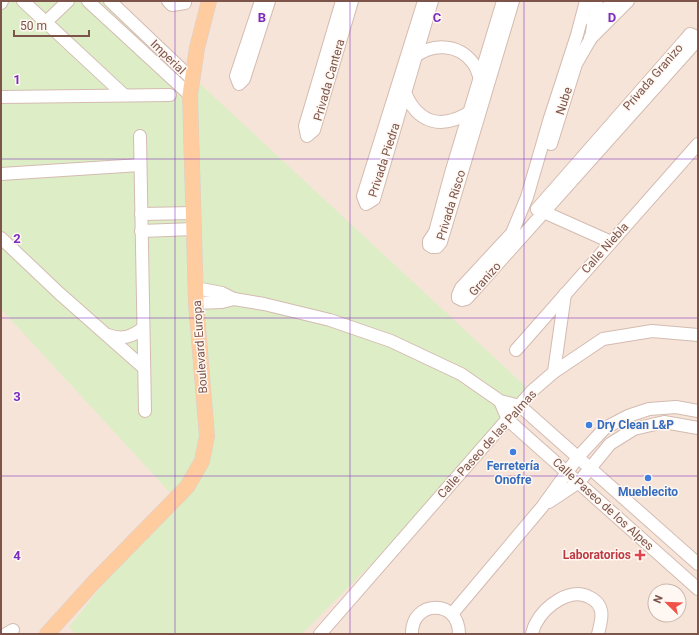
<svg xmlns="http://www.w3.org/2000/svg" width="699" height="635" viewBox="0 0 699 635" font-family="Roboto,sans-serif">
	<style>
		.residential { fill: #f6e4d8; fill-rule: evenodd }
		.green { fill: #ddeec6 }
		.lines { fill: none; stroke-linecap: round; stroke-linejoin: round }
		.minor-casing { stroke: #d4bbb1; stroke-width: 14 }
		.major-casing { stroke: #dacfcc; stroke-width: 16 }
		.minor { stroke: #fff; stroke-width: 12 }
		.major { stroke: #ffcca0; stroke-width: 15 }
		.grid { fill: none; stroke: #7b2cbf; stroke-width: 1; stroke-opacity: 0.55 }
		.shop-dot { fill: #3f7fe0; stroke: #fff8f2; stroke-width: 1.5 }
		.health-dot { fill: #e0444e; stroke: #fff8f2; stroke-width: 1.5 }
		.labels { text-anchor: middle; stroke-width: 3; stroke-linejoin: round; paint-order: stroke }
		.street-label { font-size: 12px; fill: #7c544a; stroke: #fff8f2 }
		.shop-label { font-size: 12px; font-weight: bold; fill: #366cbe; stroke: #fff8f2 }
		.health-label { font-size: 12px; font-weight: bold; fill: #be3a42; stroke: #fff8f2; text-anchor: end }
		.grid-label { font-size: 13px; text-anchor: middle; font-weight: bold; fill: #7b2cbf; stroke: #fff8f2; stroke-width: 3; stroke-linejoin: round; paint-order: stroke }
	</style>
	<rect width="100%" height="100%" fill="#fef3ea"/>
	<!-- residential -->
	<path class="residential" d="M1,1H698V634H1ZM655,591H679V615H655Z"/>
	<!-- green -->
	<polygon class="green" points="1,1 111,1 526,387 489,440 435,500 302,634 76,634 69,627 173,496 1,309"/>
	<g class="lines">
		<defs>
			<g id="minor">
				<polyline points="23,1 124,95"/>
				<polyline points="88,1 190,95"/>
				<polyline points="110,1 192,79"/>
				<polyline points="168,1 172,5 185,3 185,1"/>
				<polyline points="261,1 236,76 239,84 244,79 269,1"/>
				<polyline points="342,1 305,126 307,136 314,130 352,1"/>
				<polyline points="424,1 363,196 366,204 374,199 432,1"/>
				<polyline points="503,1 451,173 435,232 429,241 429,245 432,247 437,247 441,242 513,1"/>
				<polyline points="1,3 2,1"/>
				<polyline points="591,20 594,20 614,1"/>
				<polyline points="46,22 68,1"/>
				<polyline points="590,38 591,38 628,1"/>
				<path d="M413,58C432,43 458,43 473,63C477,68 478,75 481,80"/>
				<path d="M404,90C417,124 442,131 473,110"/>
				<polyline points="1,97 170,95"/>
				<polyline points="140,136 145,411"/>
				<polyline points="551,144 576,64 591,38 597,1"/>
				<polyline points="1,174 140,165"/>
				<polyline points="537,209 685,40 690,34 695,36 697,40 694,44 469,296 466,299 462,300 458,298 458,295 461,288 512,233 527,197 550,118 577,35 586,1"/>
				<polyline points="537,209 611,242"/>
				<polyline points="141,214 194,213"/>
				<polyline points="141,231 194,229"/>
				<polyline points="1,238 59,293 144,368"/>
				<polyline points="196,288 222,293 234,299 264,304 330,320 391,341 461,374 500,401 520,406 698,564"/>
				<polyline points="196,303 222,302 234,299"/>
				<path d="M108,335C122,340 132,337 143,328"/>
				<polyline points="516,350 698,144"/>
				<polyline points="554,372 565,294"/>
				<polyline points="500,401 508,420 698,589"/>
				<polyline points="549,502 579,482 610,444 634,429 664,422 698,428"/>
				<polyline points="452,614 542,507 578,457 605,428 628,416 649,409 676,407 698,411"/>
				<polyline points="6,634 13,630"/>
				<polyline points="320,634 532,391 554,372 603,339 652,331 698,335"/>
				<path d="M412,634C411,600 459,598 459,634"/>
				<path d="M532,634C533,630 534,626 536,623C545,606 570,587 589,597C606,605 602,619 598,634"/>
			</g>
			<polyline id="major" points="47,634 94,582 187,487 202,461 207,436 196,303 190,95 197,48 209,1"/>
		</defs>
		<!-- minor casing -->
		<use href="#minor" class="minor-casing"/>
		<!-- major casing -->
		<use href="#major" class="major-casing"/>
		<!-- minor -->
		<use href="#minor" class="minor"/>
		<!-- major -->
		<use href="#major" class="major"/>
	</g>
	<!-- grid -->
	<path class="grid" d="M175,1V634M350,1V634M524,1V634M1,159H698M1,318H698M1,476H698"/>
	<!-- markers -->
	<g class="shop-dot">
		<circle cx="589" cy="425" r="4"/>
		<circle cx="513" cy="452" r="4"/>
		<circle cx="648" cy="478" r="4"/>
	</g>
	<path class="health-dot" d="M638 549h4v4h4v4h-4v4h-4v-4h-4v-4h4z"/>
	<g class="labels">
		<!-- street labels -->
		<g class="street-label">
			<text transform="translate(168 57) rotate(44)" y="4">Imperial</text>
			<text transform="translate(653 77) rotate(-49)" y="4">Privada Granizo</text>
			<text transform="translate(329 80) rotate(-74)" y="4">Privada Cantera</text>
			<text transform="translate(564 101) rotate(-72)" y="4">Nube</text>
			<text transform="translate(384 160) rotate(-72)" y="4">Privada Piedra</text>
			<text transform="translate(451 205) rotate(-73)" y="4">Privada Risco</text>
			<text transform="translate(605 248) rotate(-48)" y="4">Calle Niebla</text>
			<text transform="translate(485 279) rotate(-48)" y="4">Granizo</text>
			<text transform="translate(200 347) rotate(-94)" y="4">Boulevard Europa</text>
			<text transform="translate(487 444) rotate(-48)" y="4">Calle Paseo de las Palmas</text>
			<text transform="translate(603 504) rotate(42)" y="4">Calle Paseo de los Alpes</text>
		</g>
		<!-- shop labels -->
		<g class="shop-label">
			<text x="597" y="429" text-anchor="start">Dry Clean L&amp;P</text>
			<text x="513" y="470">Ferretería<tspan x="513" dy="14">Onofre</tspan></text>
			<text x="648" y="496">Mueblecito</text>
		</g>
		<!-- health labels -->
		<g class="health-label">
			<text x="631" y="559">Laboratorios</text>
		</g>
	</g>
	<g class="grid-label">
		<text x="262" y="22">B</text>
		<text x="437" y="22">C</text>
		<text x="612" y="22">D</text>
		<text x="17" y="84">1</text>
		<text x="17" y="243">2</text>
		<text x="17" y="401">3</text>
		<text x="17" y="560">4</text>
	</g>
	<!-- border -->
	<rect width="699" height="635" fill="none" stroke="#7c544a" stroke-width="4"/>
	<!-- north arrow -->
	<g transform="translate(667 603) rotate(293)"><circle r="19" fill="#fff8f2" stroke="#cbb6af"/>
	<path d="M0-3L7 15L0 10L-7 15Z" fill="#f05247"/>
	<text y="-6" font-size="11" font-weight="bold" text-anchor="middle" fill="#7c544a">N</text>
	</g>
	<!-- scale -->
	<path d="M14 30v6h75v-6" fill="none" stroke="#7c544a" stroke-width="2"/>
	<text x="20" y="30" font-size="12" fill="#7c544a" stroke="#fff8f2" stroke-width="3" paint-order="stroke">50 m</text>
</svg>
